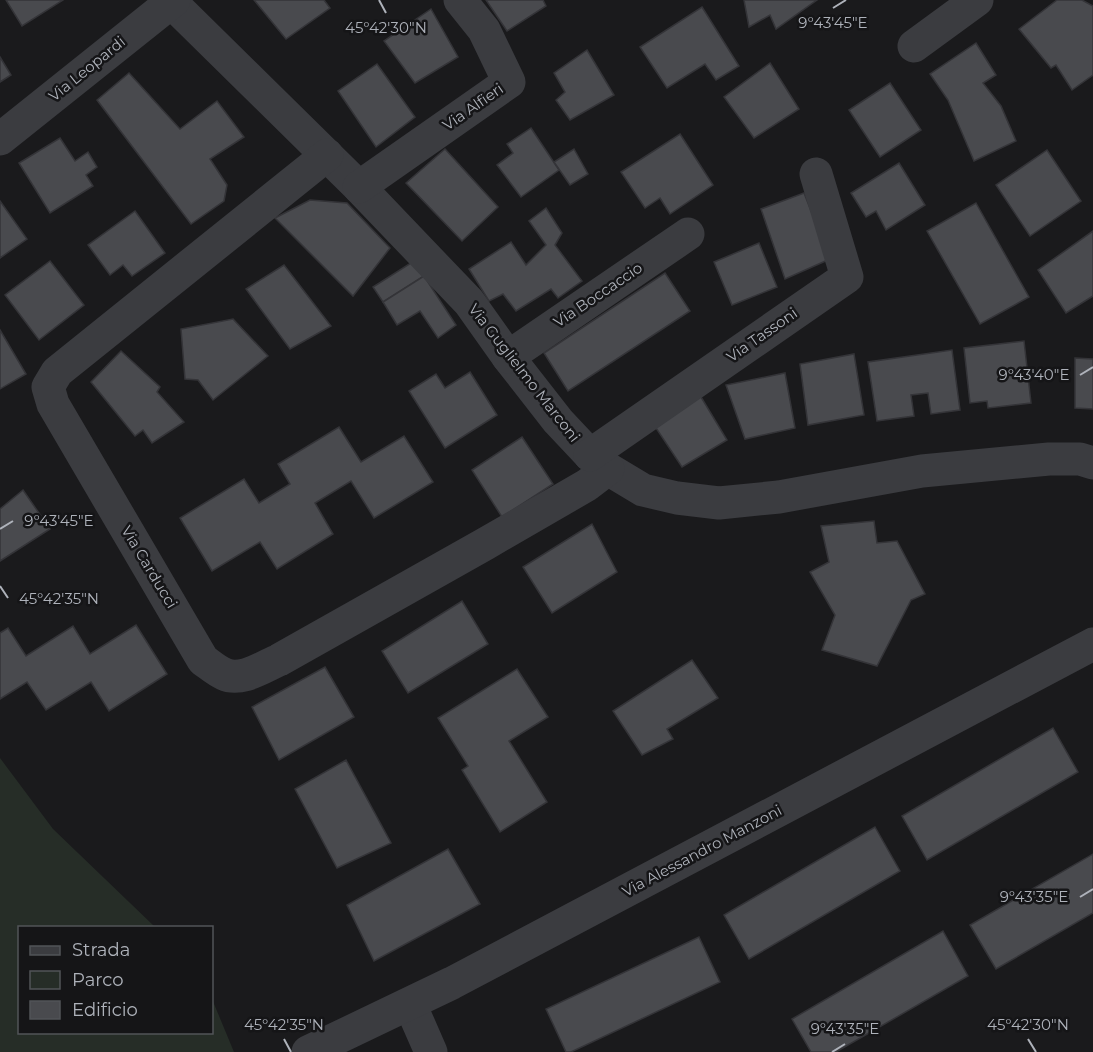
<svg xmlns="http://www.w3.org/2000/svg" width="1093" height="1052" viewBox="0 0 1093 1052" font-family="Montserrat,sans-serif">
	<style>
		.green { fill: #262d27 }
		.building { fill: #494a4e; stroke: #343438; stroke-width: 1.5 }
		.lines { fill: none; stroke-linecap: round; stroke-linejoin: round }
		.minor { stroke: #3b3c40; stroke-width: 33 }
		.ticks { fill: none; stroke: #aeb2ba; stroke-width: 2 }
		.labels { text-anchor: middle; stroke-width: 5; stroke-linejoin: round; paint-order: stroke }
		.street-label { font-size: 15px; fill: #aeb2ba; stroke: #151517 }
		.ticks-label { font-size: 15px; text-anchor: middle; fill: #aeb2ba; stroke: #151517; stroke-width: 5; stroke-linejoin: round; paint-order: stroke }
	</style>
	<rect width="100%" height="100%" fill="#1a1a1c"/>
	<!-- green -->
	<polygon class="green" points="0,758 53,829 155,927 20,928 20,1032 212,1032 212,999 234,1052 0,1052"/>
	<!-- building -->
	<g class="building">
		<polygon points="6,0 63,0 22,26"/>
		<polygon points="254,0 324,0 330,8 286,39"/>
		<polygon points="486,0 543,0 546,6 507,31"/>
		<polygon points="744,0 817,0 776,29 770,15 749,27"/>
		<polygon points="1057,0 1082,0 1093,6 1093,75 1072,90 1056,65 1051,68 1019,29"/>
		<polygon points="702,7 739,66 716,80 705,64 667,88 640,47"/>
		<polygon points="431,9 458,57 415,83 384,41"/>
		<polygon points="976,43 996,75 983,83 1001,106 1016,141 974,161 948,100 930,74"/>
		<polygon points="587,50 614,95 570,120 556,100 565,92 554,73"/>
		<polygon points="0,57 11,75 0,82"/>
		<polygon points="770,63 799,109 754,138 724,97"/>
		<polygon points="377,64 415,117 376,147 338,91"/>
		<polygon points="129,73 180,129 217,101 244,137 210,159 227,185 224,201 191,224 97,100"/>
		<polygon points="890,83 921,130 880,157 849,110"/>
		<polygon points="531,128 559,170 521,197 497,165 513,153 507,144"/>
		<polygon points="680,134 713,185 670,214 660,198 645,208 621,172"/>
		<polygon points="60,138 75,161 88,152 97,167 86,175 93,186 50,213 19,163"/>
		<polygon points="445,149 498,207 462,241 406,183"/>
		<polygon points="574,149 588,174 570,185 554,162"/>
		<polygon points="1047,150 1081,201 1030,236 996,185"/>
		<polygon points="899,163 925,205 886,230 876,211 866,217 851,193"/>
		<polygon points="804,193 830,259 785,279 761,209"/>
		<polygon points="310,200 347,203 390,248 353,296 275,218"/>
		<polygon points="0,201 27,239 0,258"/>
		<polygon points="976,203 1029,297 980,324 927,231"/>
		<polygon points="546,208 562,233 555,245 582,281 558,298 551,289 516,311 503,294 489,301 469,269 511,242 526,265 546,245 529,221"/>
		<polygon points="135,211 165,253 132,276 123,265 110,275 88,245"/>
		<polygon points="1093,231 1093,296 1066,313 1038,270"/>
		<polygon points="759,243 777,287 732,305 714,262"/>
		<polygon points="50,261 84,305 39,340 5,295"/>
		<polygon points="414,261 424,276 383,302 373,287"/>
		<polygon points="284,265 331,326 290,349 246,289"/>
		<polygon points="665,273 690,311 568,391 544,353"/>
		<polygon points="424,276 456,325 438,338 420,311 397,325 383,302"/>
		<polygon points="233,319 268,356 213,400 198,380 185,379 181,329"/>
		<polygon points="0,330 26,374 0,389"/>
		<polygon points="1024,341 1031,403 988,408 987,401 970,403 964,348"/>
		<polygon points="952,350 960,410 931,414 928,393 911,395 914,416 877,421 868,362"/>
		<polygon points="121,351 160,387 157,392 184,422 152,443 143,430 135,436 91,382"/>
		<polygon points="854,354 864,415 808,425 800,364"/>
		<polygon points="1075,358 1093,359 1093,409 1075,408"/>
		<polygon points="470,372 497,415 445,448 409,391 436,374 445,388"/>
		<polygon points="785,373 795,428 745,439 726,385"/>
		<polygon points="698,392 727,440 682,467 652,422"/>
		<polygon points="339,427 361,462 404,436 433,482 374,518 351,481 315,503 333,534 277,569 260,542 212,571 180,518 244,479 259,503 290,484 278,464"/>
		<polygon points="522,437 553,484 502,517 472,470"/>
		<polygon points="23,490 50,529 0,561 0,509"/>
		<polygon points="874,521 877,543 897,541 925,594 911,600 877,666 822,650 835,615 810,572 829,562 821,526"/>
		<polygon points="592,524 617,572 552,613 523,567"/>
		<polygon points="462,601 488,644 408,693 382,651"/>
		<polygon points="136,625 167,674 109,711 91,682 46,710 27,682 0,699 0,633 8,628 26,656 73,626 90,654"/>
		<polygon points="692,660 718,698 667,729 673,739 642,755 613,711"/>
		<polygon points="325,667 354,717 279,760 252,707"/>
		<polygon points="517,669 548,717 509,741 547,802 500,832 462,770 468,766 438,718"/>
		<polygon points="1053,728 1078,772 927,860 902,816"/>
		<polygon points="346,760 391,843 337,868 295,789"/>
		<polygon points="875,827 900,871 749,959 724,915"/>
		<polygon points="448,849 480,904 374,961 347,905"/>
		<polygon points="1093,854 1093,913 996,969 970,925"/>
		<polygon points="943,931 968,976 836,1052 811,1052 792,1019"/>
		<polygon points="699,937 720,982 571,1052 566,1052 546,1009"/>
	</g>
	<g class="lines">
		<!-- minor -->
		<g class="minor">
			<polyline points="169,0 359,187 469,302 508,357 558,421 590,455 608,469 643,490 677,498 719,503 779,497 922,471 1049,459 1080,459 1093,463"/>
			<polyline points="914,46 977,0"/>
			<polyline points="0,139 174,0"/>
			<path d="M327,155L57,372L48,387L53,404L203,660C210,665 217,671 224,674C241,682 263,667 279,660L485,544L587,485L608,469"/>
			<polyline points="359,187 509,82 484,30 460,0"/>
			<polyline points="508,357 688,234"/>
			<polyline points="590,455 847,277 816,174"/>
			<polyline points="410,1004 431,1052"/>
			<polyline points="308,1052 452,983 1093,644"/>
		</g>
	</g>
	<!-- ticks -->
	<path class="ticks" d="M379,0L386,13M833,8L846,0M1080,375L1093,367M0,529L13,521M0,586L8,598M1080,897L1093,889M284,1039L291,1052M1028,1039L1036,1052M832,1052L845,1044"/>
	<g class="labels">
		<!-- street labels -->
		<g class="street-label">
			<text transform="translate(87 69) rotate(-39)" y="5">Via Leopardi</text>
			<text transform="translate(473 107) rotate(-35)" y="5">Via Alfieri</text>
			<text transform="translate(598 295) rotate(-34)" y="5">Via Boccaccio</text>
			<text transform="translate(762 335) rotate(-35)" y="5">Via Tassoni</text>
			<text transform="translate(524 373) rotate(52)" y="5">Via Guglielmo Marconi</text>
			<text transform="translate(149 567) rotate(59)" y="5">Via Carducci</text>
			<text transform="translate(702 851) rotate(-28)" y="5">Via Alessandro Manzoni</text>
		</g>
	</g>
	<g class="ticks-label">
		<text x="833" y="28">9°43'45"E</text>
		<text x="386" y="33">45°42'30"N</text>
		<text x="1034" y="380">9°43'40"E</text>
		<text x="59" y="526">9°43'45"E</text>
		<text x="59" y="604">45°42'35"N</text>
		<text x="1034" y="902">9°43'35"E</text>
		<text x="284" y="1030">45°42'35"N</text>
		<text x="1028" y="1030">45°42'30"N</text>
		<text x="845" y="1034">9°43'35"E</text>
	</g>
	<!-- legend -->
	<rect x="18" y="926" width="195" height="108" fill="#151517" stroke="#525458" stroke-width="1.5"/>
	<rect x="30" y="946" width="30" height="9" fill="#3b3c40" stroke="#525458" stroke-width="1.5"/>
	<text x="72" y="956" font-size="18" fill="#aeb2ba">Strada</text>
	<rect x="30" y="971" width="30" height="18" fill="#262d27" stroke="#525458" stroke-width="1.5"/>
	<text x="72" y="986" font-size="18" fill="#aeb2ba">Parco</text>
	<rect x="30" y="1001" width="30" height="18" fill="#494a4e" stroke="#525458" stroke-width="1.5"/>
	<text x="72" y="1016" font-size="18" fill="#aeb2ba">Edificio</text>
</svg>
